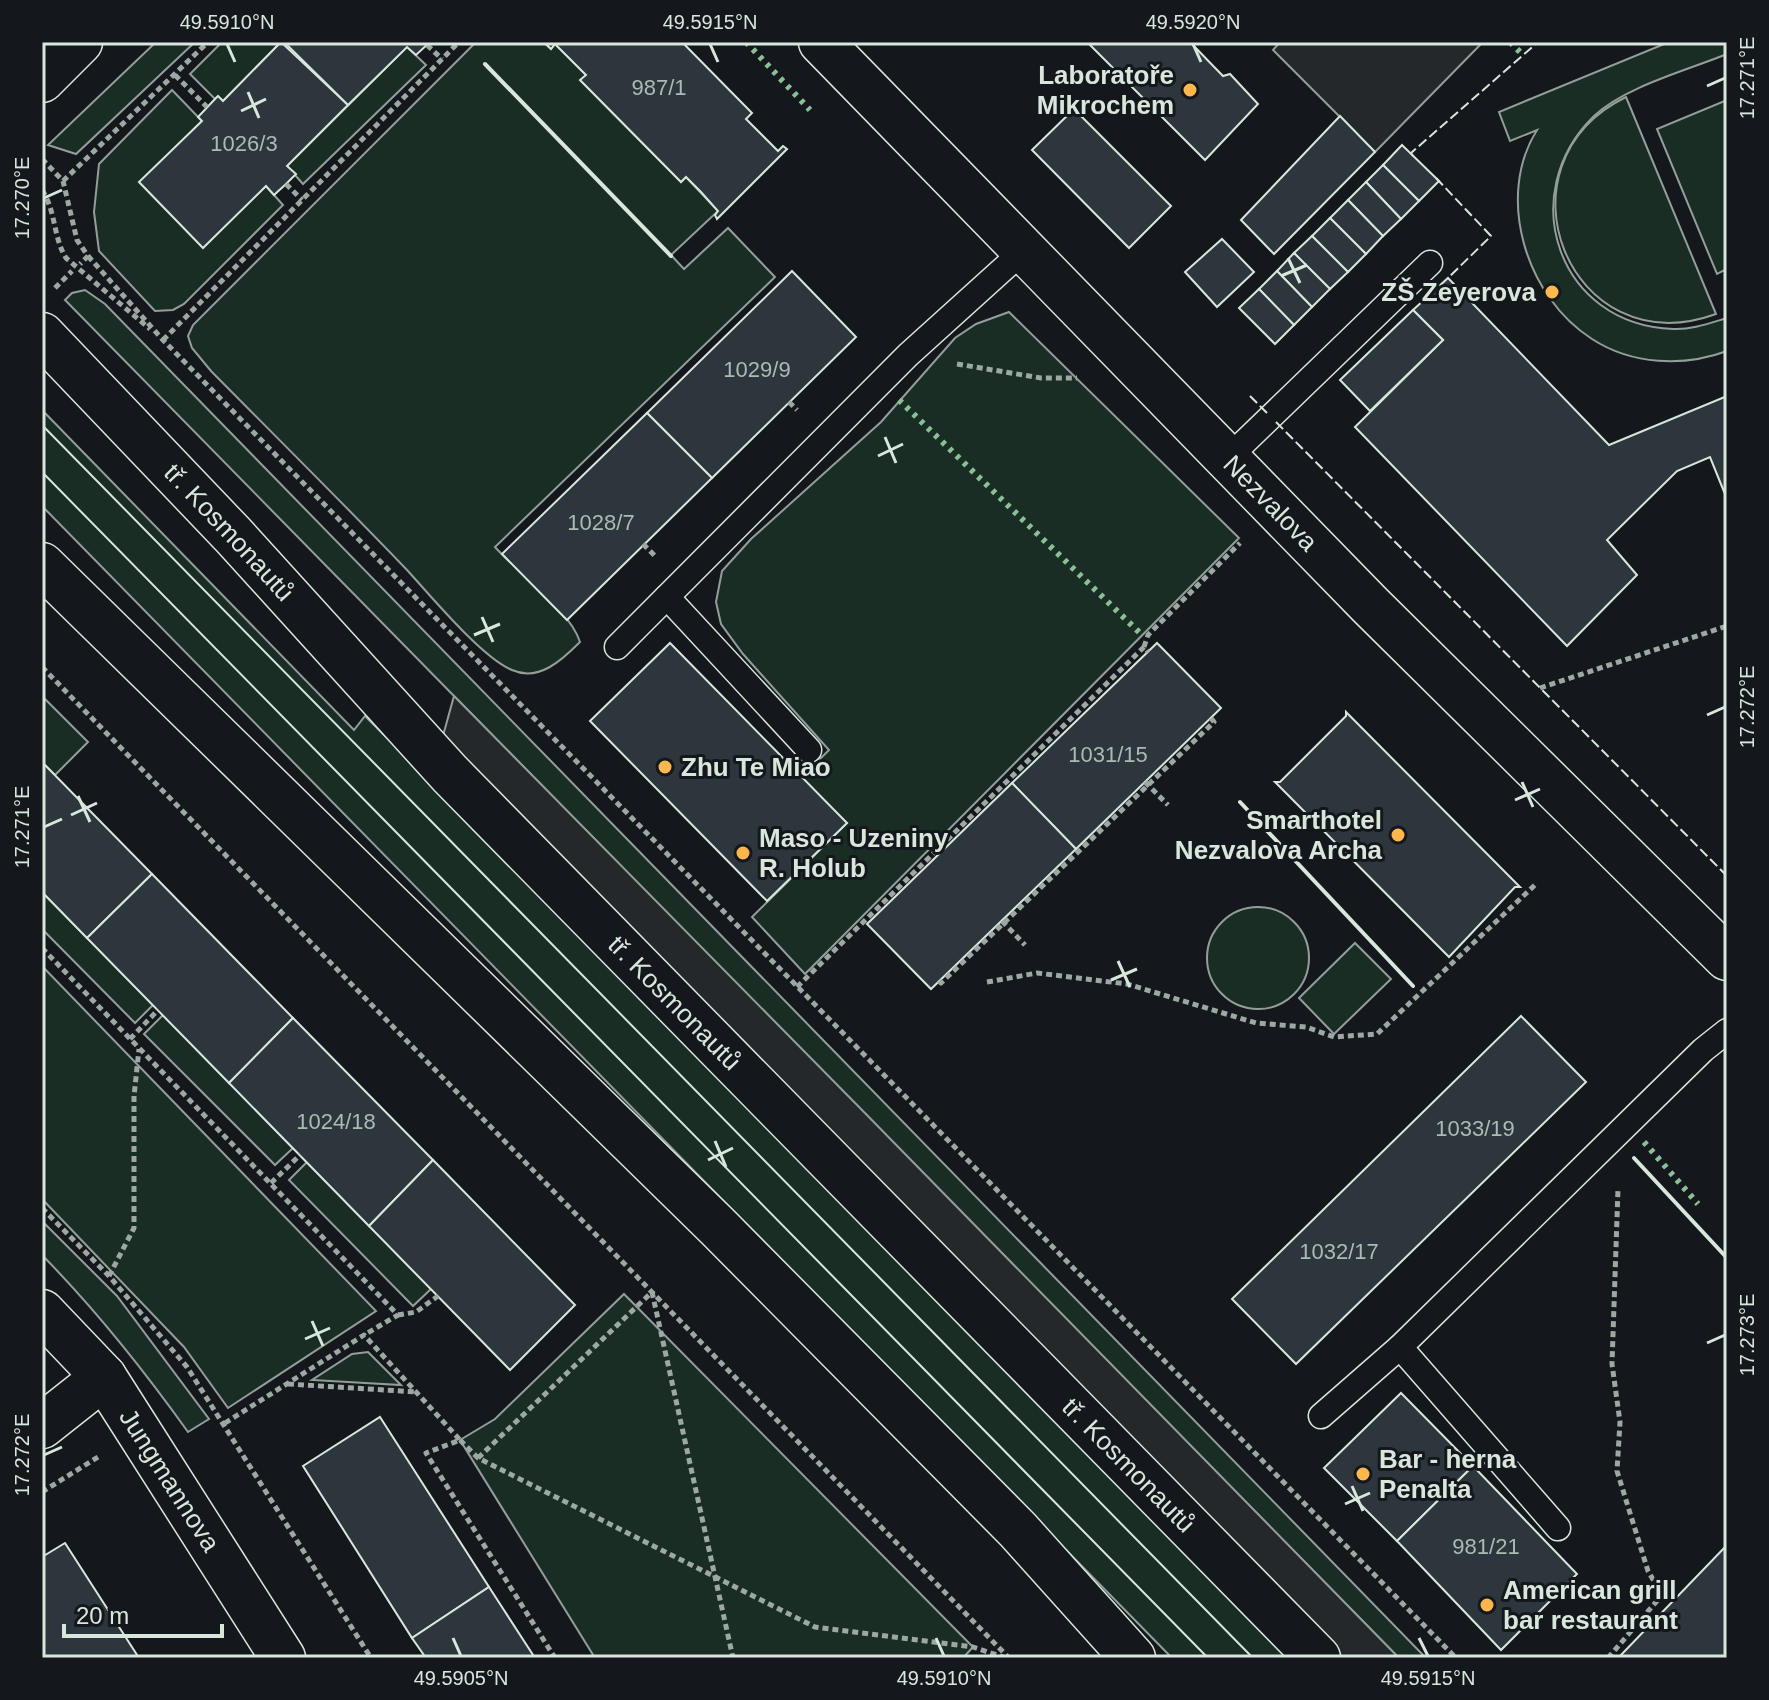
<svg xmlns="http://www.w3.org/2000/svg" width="1769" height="1700" viewBox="0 0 1769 1700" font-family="Arial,sans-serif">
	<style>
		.green { fill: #1a2d24; stroke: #939e99; stroke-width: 2 }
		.parking { fill: #24282b; stroke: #939e99; stroke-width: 2 }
		.building { fill: #2c363c; stroke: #d8e6dc; stroke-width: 2 }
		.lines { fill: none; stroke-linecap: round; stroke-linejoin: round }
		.service-casing { stroke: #d8e6dc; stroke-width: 27 }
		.minor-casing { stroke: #d8e6dc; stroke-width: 47 }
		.tertiary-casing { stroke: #d8e6dc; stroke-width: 47 }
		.path { stroke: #9da8a2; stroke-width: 5; stroke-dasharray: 6 4; stroke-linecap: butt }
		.service { stroke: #14181c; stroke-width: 24 }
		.minor { stroke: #14181c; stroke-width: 44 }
		.tertiary { stroke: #14181c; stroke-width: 44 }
		.tram { stroke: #d8e6dc; stroke-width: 2 }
		.hedge { stroke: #8ac095; stroke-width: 6; stroke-dasharray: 4 6; stroke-linecap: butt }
		.fence { stroke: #d8e6dc; stroke-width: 2; stroke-dasharray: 10 4; stroke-linecap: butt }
		.wall { stroke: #d8e6dc; stroke-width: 4 }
		.ticks { fill: none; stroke: #d8e6dc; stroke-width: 3 }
		.poi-dot { fill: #ffb74d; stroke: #14181c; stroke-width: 3 }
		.labels { text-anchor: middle; stroke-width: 6; stroke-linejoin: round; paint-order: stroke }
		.number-label { font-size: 22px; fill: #adbab4 }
		.poi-label { font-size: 26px; font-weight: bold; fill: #d8e6dc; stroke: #14181c; text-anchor: start }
		.street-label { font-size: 26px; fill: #d8e6dc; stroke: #14181c }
		.neatline { fill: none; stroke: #d8e6dc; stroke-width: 3 }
		.ticks-label { font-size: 20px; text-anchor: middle; fill: #d8e6dc }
	</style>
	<rect width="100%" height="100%" fill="#14181c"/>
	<!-- green -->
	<g class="green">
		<polygon points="156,42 195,42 76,154 48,145"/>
		<polygon points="222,42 281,42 223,101 218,97 215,99 190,74"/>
		<path d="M476,42H543L551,49L555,44L586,75L581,81L681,182L686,177L718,211L671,255L684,269L728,228L775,277L495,547C518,573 570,610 580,642C562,660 539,682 512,670C482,658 430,595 407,570C342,502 276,437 211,371L192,348L188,336L193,325Z"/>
		<path d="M1669,42H1727V54C1688,70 1624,87 1594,116C1514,194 1558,325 1673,329C1691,330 1710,323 1727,318V351C1684,367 1632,365 1592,339C1526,297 1495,197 1537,130L1510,141L1499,112Z"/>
		<polygon points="407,47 426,65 303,184 287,166"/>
		<polygon points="172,90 202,121 140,183 203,247 266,186 283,205 184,304 173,310 155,311 99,251 94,212 99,164"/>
		<path d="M1626,97L1716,314C1569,367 1489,164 1626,97Z"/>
		<polygon points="1727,100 1727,269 1717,274 1657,129"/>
		<polygon points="85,290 105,304 1426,1658 1399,1658 65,300 72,293"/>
		<polygon points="1009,312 1239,538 805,974 752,917 847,823 800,779 829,750 743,654 721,624 716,602 722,571 751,539 881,422 955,338 976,324"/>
		<polygon points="42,410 354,730 365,716 407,758 1289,1658 1172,1658 42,506"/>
		<polygon points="42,696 88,742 55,775 42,762"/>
		<polygon points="42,892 153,1005 135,1023 42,929"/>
		<circle cx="1258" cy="958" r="51"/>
		<polygon points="1355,943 1391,979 1334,1034 1299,998"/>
		<polygon points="42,966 376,1311 228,1408 184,1347 42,1199"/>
		<polygon points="163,1015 293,1148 275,1165 144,1034"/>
		<polygon points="307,1162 431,1289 413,1306 289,1180"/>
		<path d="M42,1221L117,1296L209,1419L188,1432C143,1369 96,1310 42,1255Z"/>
		<polygon points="624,1294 973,1647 963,1658 595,1658 460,1440 495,1419"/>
		<polygon points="368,1352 401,1385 312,1380 352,1354"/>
	</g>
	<!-- parking -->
	<g class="parking">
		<polygon points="1280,42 1483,42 1375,152 1273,50"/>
		<polygon points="454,696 861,1109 1399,1658 1340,1658 1311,1630 441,743"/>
	</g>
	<!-- building -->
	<g class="building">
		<polygon points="281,42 348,105 287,166 296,174 286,184 274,195 266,186 203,248 139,182 202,121 198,117 215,99 218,96 223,101"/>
		<polygon points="284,42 430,42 416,55 407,47 348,105"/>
		<polygon points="548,42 682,42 752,113 746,119 778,151 783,146 787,149 717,219 715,215 718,211 701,192 686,177 681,182 580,80 586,75 555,44 551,49 546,44"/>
		<polygon points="1087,42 1190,42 1223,76 1230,74 1258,104 1205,160"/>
		<polygon points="1074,109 1171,206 1129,248 1032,150"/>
		<polygon points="1340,116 1375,152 1274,254 1241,220"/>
		<polygon points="1402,145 1439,181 1419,201 1383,165"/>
		<polygon points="1383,165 1419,201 1401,219 1366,182"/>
		<polygon points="1366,182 1401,219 1383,236 1348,200"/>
		<polygon points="1348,200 1383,236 1366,254 1330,218"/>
		<polygon points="1330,218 1366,254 1348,272 1312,236"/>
		<polygon points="1312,236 1348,272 1330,289 1294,253"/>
		<polygon points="1222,239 1254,272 1217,307 1185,272"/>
		<polygon points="1294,253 1330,289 1312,307 1277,271"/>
		<polygon points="792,271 856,337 712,478 647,413"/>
		<polygon points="1277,271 1312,307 1294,325 1259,289"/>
		<polygon points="1448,278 1609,445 1727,396 1727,499 1710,457 1677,471 1607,540 1637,575 1567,646 1355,427 1443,340 1413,310"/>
		<polygon points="1259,289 1294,325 1275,344 1239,308"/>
		<polygon points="1413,310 1443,340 1370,411 1340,380"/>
		<polygon points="647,413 712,478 567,620 502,554"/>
		<polygon points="670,643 847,823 767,901 590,721"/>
		<polygon points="1157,643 1221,708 1076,849 1012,783"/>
		<polygon points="1346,712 1520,887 1515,887 1449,957 1275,782 1280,782 1346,716"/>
		<polygon points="42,762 152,874 87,938 42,892"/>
		<polygon points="1012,783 1076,849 931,989 867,924"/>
		<polygon points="152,874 293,1018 229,1083 87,938"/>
		<polygon points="1521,1016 1586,1082 1296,1364 1232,1299"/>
		<polygon points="293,1018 433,1160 369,1226 229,1083"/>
		<polygon points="433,1160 575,1305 510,1370 369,1226"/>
		<polygon points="1401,1393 1473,1466 1397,1541 1324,1468"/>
		<polygon points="380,1417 489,1587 412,1638 303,1466"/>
		<polygon points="1473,1466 1577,1574 1501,1650 1397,1541"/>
		<polygon points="65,1543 139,1658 42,1658 42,1557"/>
		<polygon points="1727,1545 1727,1658 1622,1658 1620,1656"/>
		<polygon points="489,1587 535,1658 426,1658 412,1638"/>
	</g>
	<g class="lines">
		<defs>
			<g id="service">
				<polyline points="1226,460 1430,263"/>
				<polyline points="667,597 809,750"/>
				<polyline points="617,647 908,355 1022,252"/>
				<polyline points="1400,1347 1558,1528"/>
				<polyline points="1321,1416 1400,1347 1703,1050 1727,1031"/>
			</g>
			<g id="minor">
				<path id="s1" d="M821,42L1371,606L1727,958"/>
				<polyline points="42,80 80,42"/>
				<path id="s2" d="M42,1312L104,1377L283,1658"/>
				<polyline points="42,1426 104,1377"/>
			</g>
			<g id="tertiary">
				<path id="s3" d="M42,335L233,535L450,774L1318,1658"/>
				<polyline points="42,565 718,1227 1018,1530 1133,1658"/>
			</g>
		</defs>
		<!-- service casing -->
		<use href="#service" class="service-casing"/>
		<!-- minor casing -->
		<use href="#minor" class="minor-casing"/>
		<!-- tertiary casing -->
		<use href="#tertiary" class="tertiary-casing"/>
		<!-- path -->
		<g class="path">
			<polyline points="427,45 442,59"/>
			<polyline points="175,75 207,107"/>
			<polyline points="42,159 63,181 77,240 88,256 80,264"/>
			<polyline points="63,181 208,42"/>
			<polyline points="286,184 302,200"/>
			<path d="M42,190C56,211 53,237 66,258L150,329"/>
			<polyline points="88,256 163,340 1456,1658"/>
			<polyline points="55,288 72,271"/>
			<polyline points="163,340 459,42"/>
			<polyline points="957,364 1041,378 1077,378"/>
			<polyline points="789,402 797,410"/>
			<polyline points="643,544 655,556"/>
			<polyline points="1144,647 1148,635 1240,543"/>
			<polyline points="42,667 1009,1658"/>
			<polyline points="1540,688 1727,626"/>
			<polyline points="1145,782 1168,805"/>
			<polyline points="1002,921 1025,945"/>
			<polyline points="42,948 398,1315 364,1335"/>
			<polyline points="939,981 941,983 1214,722 1211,718"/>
			<polyline points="987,982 1037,973 1127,984 1256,1023 1306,1027 1334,1037 1377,1034 1537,883"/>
			<polyline points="797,987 1144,647 1148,652"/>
			<polyline points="130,1039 158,1010"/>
			<polyline points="271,1183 300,1155"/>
			<polyline points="42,1208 109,1276 187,1367 371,1658"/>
			<polyline points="109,1276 134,1228 134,1096 139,1049"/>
			<polyline points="652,1292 733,1658"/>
			<polyline points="398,1315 416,1312 438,1296"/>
			<polyline points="288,1384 416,1392"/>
			<polyline points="225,1423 364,1335 460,1440 426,1453 555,1658"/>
			<polyline points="460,1440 478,1458 815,1627 973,1647 1006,1658"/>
			<polyline points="478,1458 652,1292"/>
			<polyline points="42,1492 98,1457"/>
			<polyline points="1608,1658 1662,1595 1648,1571 1617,1471 1620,1422 1612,1364 1618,1189"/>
		</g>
		<!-- service -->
		<use href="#service" class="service"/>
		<!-- minor -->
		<use href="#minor" class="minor"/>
		<!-- tertiary -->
		<use href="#tertiary" class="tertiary"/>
		<!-- tram -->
		<g class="tram">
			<polyline points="42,425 1253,1658"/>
			<polyline points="42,472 1208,1658"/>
		</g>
		<!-- hedge -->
		<g class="hedge">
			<polyline points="746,42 810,110"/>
			<polyline points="1510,42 1523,55"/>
			<polyline points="899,400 1143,636"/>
			<polyline points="1644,1142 1698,1204"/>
		</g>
		<!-- fence -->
		<g class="fence">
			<polyline points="1413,156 1411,153 1538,42"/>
			<polyline points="1436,178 1491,236 1448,278"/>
			<polyline points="1250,396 1268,414"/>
			<polyline points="1276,422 1727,876"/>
		</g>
		<!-- wall -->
		<g class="wall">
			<polyline points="485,64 671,256"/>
			<polyline points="1240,802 1413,986"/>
			<polyline points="1634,1158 1727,1258"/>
		</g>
	</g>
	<!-- ticks -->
	<path class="ticks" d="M227,44L235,62M710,44L718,62M1193,44L1201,62M1707,86L1725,78M248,92L259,118M241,111L266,99M44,198L62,190M1288,258L1300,283M1281,276L1307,265M885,437L896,463M878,456L903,444M482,617L493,642M474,635L500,624M1707,715L1725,707M1522,782L1533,807M78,796L90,822M1515,800L1540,789M71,815L97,803M44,827L62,819M1118,961L1130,987M1111,980L1137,969M715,1141L726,1167M708,1160L733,1148M312,1321L323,1346M305,1339L330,1328M1707,1343L1725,1335M44,1455L62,1447M1352,1486L1363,1511M1345,1504L1370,1493M453,1638L461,1656M936,1638L944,1656M1419,1638L1428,1656"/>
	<!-- markers -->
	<g class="poi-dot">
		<circle cx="1190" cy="90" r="8"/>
		<circle cx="1552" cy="292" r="8"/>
		<circle cx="665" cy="767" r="8"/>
		<circle cx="1398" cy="835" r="8"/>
		<circle cx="743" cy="853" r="8"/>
		<circle cx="1363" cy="1474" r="8"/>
		<circle cx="1487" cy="1605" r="8"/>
	</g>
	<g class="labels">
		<!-- number labels -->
		<g class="number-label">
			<text x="659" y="95">987/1</text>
			<text x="244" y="151">1026/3</text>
			<text x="757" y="377">1029/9</text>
			<text x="601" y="530">1028/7</text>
			<text x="1108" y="762">1031/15</text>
			<text x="336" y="1129">1024/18</text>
			<text x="1475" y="1136">1033/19</text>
			<text x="1339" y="1259">1032/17</text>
			<text x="1486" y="1554">981/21</text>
		</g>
		<!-- poi labels -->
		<g class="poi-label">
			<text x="1174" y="84" text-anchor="end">Laboratoře<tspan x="1174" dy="30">Mikrochem</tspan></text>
			<text x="1536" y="301" text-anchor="end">ZŠ Zeyerova</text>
			<text x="681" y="776">Zhu Te Miao</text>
			<text x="1382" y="829" text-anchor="end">Smarthotel<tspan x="1382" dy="30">Nezvalova Archa</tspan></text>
			<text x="759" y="847">Maso - Uzeniny<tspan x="759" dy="30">R. Holub</tspan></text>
			<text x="1379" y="1468">Bar - herna<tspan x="1379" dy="30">Penalta</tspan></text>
			<text x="1503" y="1599">American grill<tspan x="1503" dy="30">bar restaurant</tspan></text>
		</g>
		<!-- street labels -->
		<g class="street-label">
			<text dy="9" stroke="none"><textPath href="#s1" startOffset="644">Nezvalova</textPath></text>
			<text dy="9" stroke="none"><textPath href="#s3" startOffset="272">tř. Kosmonautů</textPath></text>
			<text dy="9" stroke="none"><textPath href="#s3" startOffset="920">tř. Kosmonautů</textPath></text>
			<text dy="9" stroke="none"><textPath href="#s3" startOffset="1568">tř. Kosmonautů</textPath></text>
			<text dy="9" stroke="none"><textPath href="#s2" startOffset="212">Jungmannova</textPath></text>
		</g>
	</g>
	<!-- border -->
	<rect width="1769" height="1700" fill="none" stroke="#14181c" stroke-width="88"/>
	<!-- scale -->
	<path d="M64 1624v12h158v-12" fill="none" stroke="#d8e6dc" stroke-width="4"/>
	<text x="76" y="1624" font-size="24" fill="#d8e6dc" stroke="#14181c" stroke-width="6" paint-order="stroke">20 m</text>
	<rect x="44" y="44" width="1681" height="1612" class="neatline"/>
	<g class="ticks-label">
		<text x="227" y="29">49.5910°N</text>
		<text x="710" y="29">49.5915°N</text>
		<text x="1193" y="29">49.5920°N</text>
		<text transform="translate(1747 78) rotate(-90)" y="7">17.271°E</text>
		<text transform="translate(22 198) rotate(-90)" y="7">17.270°E</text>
		<text transform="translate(1747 707) rotate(-90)" y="7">17.272°E</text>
		<text transform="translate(22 827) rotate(-90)" y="7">17.271°E</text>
		<text transform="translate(1747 1335) rotate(-90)" y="7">17.273°E</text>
		<text transform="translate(22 1455) rotate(-90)" y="7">17.272°E</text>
		<text x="461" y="1685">49.5905°N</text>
		<text x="944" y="1685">49.5910°N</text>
		<text x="1428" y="1685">49.5915°N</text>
	</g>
</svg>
